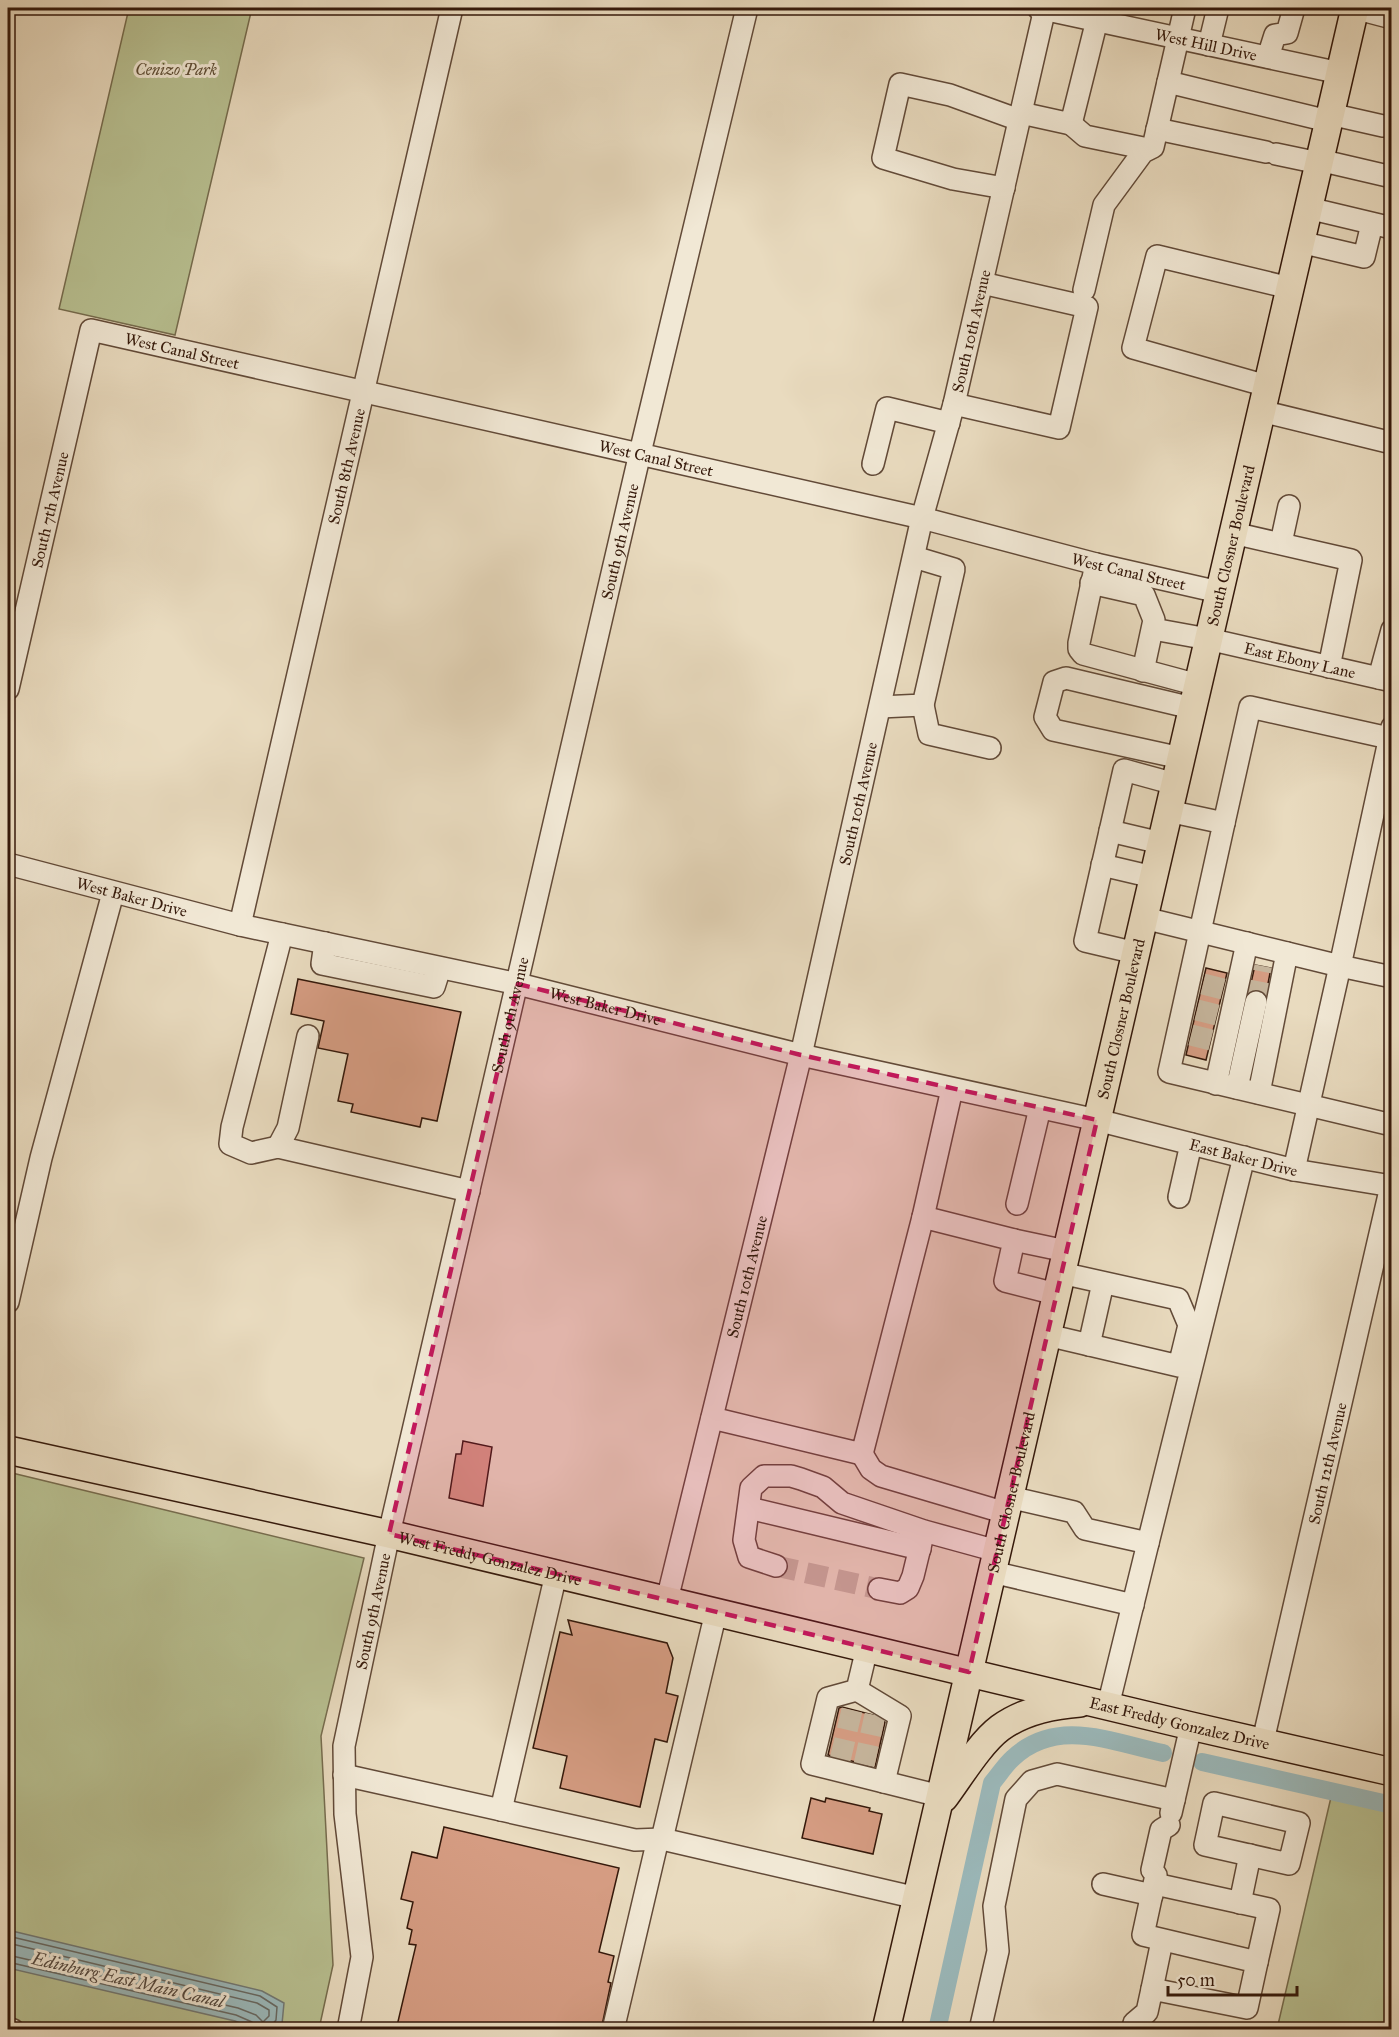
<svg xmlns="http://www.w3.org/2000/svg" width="1399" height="2037" viewBox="0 0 1399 2037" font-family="'IM FELL Great Primer',serif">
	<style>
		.green { fill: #b8c091; stroke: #766c4e; stroke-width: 1.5 }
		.water { fill: #9bb9bb; stroke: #727975; stroke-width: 1.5 }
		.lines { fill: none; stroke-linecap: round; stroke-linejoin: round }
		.shore { stroke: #686963; stroke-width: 1.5 }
		.canal { stroke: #9bb9bb; stroke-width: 18 }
		.building { fill: #d59c82; stroke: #35190b; stroke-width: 1.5 }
		.minor-tunnel { stroke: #c5b49b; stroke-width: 21; stroke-dasharray: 21 10; stroke-linecap: butt }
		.minor-casing { stroke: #624a38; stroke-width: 24 }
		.major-casing { stroke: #35190b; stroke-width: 30 }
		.minor { stroke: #f1e8d5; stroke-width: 21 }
		.major { stroke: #e9dbbf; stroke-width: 27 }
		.marked { fill: #c2185b; fill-opacity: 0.2; stroke: #c2185b; stroke-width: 4.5; stroke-dasharray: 12 8; stroke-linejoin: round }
		.labels { text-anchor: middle; stroke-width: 6; stroke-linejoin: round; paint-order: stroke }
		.street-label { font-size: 16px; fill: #35190b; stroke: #f1e8d5 }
		.park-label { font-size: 16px; font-style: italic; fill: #5c4b33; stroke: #f1e8d5 }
		.water-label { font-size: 18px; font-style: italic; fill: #544940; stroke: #f1e8d5 }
	</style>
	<rect width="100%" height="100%" fill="#e9dbbf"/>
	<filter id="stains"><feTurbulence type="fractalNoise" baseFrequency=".00333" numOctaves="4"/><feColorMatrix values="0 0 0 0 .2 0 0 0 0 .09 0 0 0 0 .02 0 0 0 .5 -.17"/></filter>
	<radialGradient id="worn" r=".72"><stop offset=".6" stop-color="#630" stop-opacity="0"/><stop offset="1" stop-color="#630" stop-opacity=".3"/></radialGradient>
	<!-- green -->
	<g class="green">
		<polygon points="129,8 252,8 175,335 59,309"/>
		<polygon points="8,1472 364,1558 321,1736 333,1965 319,2029 8,2030"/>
		<polygon points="1332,1793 1391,1807 1391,2029 1277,2029"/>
	</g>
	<!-- water -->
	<path class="water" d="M8,1930L262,1991L284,2003L282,2024C267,2035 251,2028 235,2021L8,1968Z"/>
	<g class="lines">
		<!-- shore -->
		<g class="shore">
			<polyline points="8,1936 260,1996 277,2007 276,2020 272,2025 272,2030"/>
			<polyline points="8,1943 257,2003 269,2010 269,2016 263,2022 256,2015 238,2008 8,1955"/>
			<polyline points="8,1962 236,2015 252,2022 255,2030"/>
		</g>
		<!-- canal -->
		<g class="canal">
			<polyline points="1202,1762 1392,1805"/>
			<path d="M937,2030L992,1783C999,1775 1005,1765 1013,1758C1057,1717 1111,1742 1163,1753"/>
		</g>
	</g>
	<!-- building -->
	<g class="building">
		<polygon points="1255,965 1271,968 1266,994 1258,990 1249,992"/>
		<polygon points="1206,968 1227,973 1206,1060 1186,1055"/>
		<polygon points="298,979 461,1012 437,1121 422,1118 420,1127 351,1112 353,1104 338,1101 348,1054 318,1048 324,1021 291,1014"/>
		<polygon points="463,1441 492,1447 483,1506 449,1498 456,1454 461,1454"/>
		<polygon points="568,1620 667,1643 673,1658 666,1693 678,1696 667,1742 655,1739 640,1807 560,1788 567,1756 533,1748 560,1632 572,1635"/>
		<polygon points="842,1707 873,1715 885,1722 875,1767 828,1755 839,1708"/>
		<polygon points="811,1798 825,1802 826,1798 870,1808 869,1811 882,1814 873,1854 802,1838"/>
		<polygon points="444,1827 619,1868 599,1952 614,1956 608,1982 611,1983 601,2030 396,2030 416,1945 409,1944 412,1930 407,1928 413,1902 401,1899 412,1852 437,1858"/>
	</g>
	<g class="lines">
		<!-- minor-tunnel -->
		<g class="minor-tunnel">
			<polyline points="1203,984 1223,989"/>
			<polyline points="1256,1002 1263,966"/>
			<polyline points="1197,1010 1217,1015"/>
			<polyline points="1191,1035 1211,1040"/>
			<polyline points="776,1566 879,1589"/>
			<polyline points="840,1760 852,1710"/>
			<polyline points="864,1765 875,1715"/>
		</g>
		<defs>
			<g id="minor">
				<path id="s1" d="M1038,8L1340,73"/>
				<polyline points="1354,8 1392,18"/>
				<polyline points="1209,45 1218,8"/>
				<polyline points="1268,57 1275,35 1287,33 1294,8"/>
				<polyline points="1168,82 1328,121"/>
				<polyline points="1021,113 1071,124 1097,20"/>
				<polyline points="1330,114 1383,126"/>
				<polyline points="1071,124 1085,136 1148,149"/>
				<polyline points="1157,129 1266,152"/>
				<polyline points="1276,154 1319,163"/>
				<polyline points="1319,160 1392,177"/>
				<polyline points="1004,188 953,179 883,158 900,84 950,95 1019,120"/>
				<polyline points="1308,208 1392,228"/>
				<polyline points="1300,242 1364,257 1372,224"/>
				<polyline points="1084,290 1104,205 1143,152 1153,147 1185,8"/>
				<polyline points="1267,386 1133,348 1157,256 1290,288"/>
				<polyline points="954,404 1059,428 1087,307 982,283"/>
				<polyline points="1261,411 1388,442"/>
				<polyline points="873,464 887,408 949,423"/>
				<polyline points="1233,533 1351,560 1329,667"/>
				<polyline points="1281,543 1289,506"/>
				<polyline points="1096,564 1079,643 1079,649 1083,654 1198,685"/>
				<polyline points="1091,583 1144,595 1154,620 1143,671"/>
				<path id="s2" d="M1153,629L1208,639L1392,681"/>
				<polyline points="1379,678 1392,630"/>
				<path id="s3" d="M8,689L91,330L922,518L1096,564L1219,592"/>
				<polyline points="923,705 929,734 990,748"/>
				<polyline points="880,707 923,705 954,569 914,557"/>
				<polyline points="1181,758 1053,730 1045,717 1054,682 1066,678 1192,708"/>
				<polyline points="1168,811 1224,823 1169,1072 1392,1125"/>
				<polyline points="1224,823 1250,707 1389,738"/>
				<polyline points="1110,831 1161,843"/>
				<path id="s4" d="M8,864L240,925L518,984L801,1055L1097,1120L1294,1170L1392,1186"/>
				<polyline points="1102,865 1153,877"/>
				<polyline points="1144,918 1340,966 1392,727"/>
				<path id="s5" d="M240,925L452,8"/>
				<polyline points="282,934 232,1127 230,1144 251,1153 278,1147 469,1191"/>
				<polyline points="325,943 322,964 434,987 440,968"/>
				<polyline points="1136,953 1085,941 1124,770 1175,784"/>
				<polyline points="1216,1084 1247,943"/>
				<polyline points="1237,1088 1256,1002"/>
				<polyline points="1259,1093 1287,953"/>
				<polyline points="278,1147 288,1128 308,1036"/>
				<polyline points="1294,1170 1340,966 1392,977"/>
				<polyline points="1179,1197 1191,1144"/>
				<polyline points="1017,1204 1040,1108"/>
				<polyline points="923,1217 1014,1240 1005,1281 1056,1294"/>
				<polyline points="1014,1240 1066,1251"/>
				<polyline points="8,1302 41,1158 113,893"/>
				<polyline points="1047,1335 1179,1366 1189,1325 1178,1299 1061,1273"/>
				<polyline points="1089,1345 1103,1283"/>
				<polyline points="712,1418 862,1454 923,1217 952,1089"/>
				<polyline points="862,1454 871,1469 881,1476 1006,1513"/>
				<polyline points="1009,1497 1074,1512 1085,1529 1148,1543 1108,1706"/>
				<polyline points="749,1508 920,1549"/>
				<polyline points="1148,1543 1244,1157"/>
				<polyline points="776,1566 749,1557 744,1540 751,1488 764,1476 791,1476 801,1479 823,1487 842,1503 924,1531 997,1551"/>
				<polyline points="992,1572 1133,1605"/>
				<polyline points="879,1589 900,1593 908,1588 913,1576 923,1535"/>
				<path id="s6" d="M667,1600L801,1055L922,518L954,404L1045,8"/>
				<polyline points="867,1648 857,1690 828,1698 812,1764 940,1796"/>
				<polyline points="857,1690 900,1716 884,1782"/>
				<path id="s7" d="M1263,1741L1391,1186"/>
				<polyline points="344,1775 635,1840 662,1839 917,1898"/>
				<polygon points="1214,1803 1299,1823 1289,1864 1205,1845"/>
				<polyline points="501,1810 556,1574"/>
				<polyline points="1171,1813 1191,1726"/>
				<polyline points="662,1839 716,1612"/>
				<polyline points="1103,1884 1152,1895"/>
				<polyline points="1155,1884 1269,1909 1257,1962"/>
				<polyline points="1240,1903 1250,1855"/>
				<polyline points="1152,1989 1162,1941"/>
				<polyline points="8,2028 13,2030"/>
				<path id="s8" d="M348,2030L362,1957L345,1814L344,1746L389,1534L640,453L747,8"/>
				<polyline points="613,2030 658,1839"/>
				<polyline points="980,2030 998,1951 994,1906 1016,1799 1032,1781 1057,1774 1174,1800"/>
				<polyline points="1133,2030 1134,2023 1147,2012 1152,1989 1247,2008 1257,1962 1143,1935 1156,1875 1152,1870 1161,1830 1169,1825"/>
			</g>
			<g id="major">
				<path id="s9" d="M8,1450L389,1534L1191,1726L1392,1772"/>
				<path d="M944,1798C959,1778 980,1743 1000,1728C1022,1712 1052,1705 1080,1703"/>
				<path id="s10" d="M886,2030L1355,8"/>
			</g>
		</defs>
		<!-- minor casing -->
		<use href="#minor" class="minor-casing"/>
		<!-- major casing -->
		<use href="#major" class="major-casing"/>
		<!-- minor -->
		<use href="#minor" class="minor"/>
		<!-- major -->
		<use href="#major" class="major"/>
	</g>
	<!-- marked area -->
	<path class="marked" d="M518,984L801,1055L1097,1120L969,1672L389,1534Z"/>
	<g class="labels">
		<!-- street labels -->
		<g class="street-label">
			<text dy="6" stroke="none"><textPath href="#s1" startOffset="172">West Hill Drive</textPath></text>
			<text dy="6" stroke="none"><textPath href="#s6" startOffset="1305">South 10th Avenue</textPath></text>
			<text dy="6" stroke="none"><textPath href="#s3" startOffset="462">West Canal Street</textPath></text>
			<text dy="6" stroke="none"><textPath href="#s3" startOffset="948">West Canal Street</textPath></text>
			<text dy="6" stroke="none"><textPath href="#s5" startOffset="471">South 8th Avenue</textPath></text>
			<text dy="6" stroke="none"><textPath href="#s3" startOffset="184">South 7th Avenue</textPath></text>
			<text dy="6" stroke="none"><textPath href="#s8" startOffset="1522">South 9th Avenue</textPath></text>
			<text dy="6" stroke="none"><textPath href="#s10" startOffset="1524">South Closner Boulevard</textPath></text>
			<text dy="6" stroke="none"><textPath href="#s3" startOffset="1434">West Canal Street</textPath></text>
			<text dy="6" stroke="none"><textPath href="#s2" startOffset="150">East Ebony Lane</textPath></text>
			<text dy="6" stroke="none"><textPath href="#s6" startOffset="819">South 10th Avenue</textPath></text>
			<text dy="6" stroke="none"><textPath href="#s4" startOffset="128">West Baker Drive</textPath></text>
			<text dy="6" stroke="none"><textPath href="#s4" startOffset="614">West Baker Drive</textPath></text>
			<text dy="6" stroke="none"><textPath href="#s8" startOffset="1036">South 9th Avenue</textPath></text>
			<text dy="6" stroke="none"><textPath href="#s10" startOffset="1038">South Closner Boulevard</textPath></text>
			<text dy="6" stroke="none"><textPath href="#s4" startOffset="1270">East Baker Drive</textPath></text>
			<text dy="6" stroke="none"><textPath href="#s6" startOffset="333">South 10th Avenue</textPath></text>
			<text dy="6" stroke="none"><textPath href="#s7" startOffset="285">South 12th Avenue</textPath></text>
			<text dy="6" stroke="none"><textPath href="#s10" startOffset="552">South Closner Boulevard</textPath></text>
			<text dy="6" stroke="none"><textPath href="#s9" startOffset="494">West Freddy Gonzalez Drive</textPath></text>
			<text dy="6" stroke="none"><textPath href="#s8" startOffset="424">South 9th Avenue</textPath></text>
			<text dy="6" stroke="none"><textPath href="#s9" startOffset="1203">East Freddy Gonzalez Drive</textPath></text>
		</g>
		<!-- park labels -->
		<g class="park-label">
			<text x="176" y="75">Cenizo Park</text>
		</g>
		<!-- water labels -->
		<g class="water-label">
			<text transform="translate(128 1980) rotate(13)" y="6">Edinburg East Main Canal</text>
		</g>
	</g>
	<!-- margin -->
	<rect width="1399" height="2037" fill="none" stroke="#e9dbbf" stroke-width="30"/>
	<rect x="9" y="9" width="1381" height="2019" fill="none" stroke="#35190b" stroke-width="3"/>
	<rect x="15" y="15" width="1369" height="2007" fill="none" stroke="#35190b" stroke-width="1.5"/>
	<!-- scale -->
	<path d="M1168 1986v9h129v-9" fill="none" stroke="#35190b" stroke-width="3"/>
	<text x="1177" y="1986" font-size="18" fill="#35190b" stroke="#f1e8d5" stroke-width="4.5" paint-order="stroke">50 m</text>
	<rect width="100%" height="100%" filter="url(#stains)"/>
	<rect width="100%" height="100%" fill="url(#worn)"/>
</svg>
